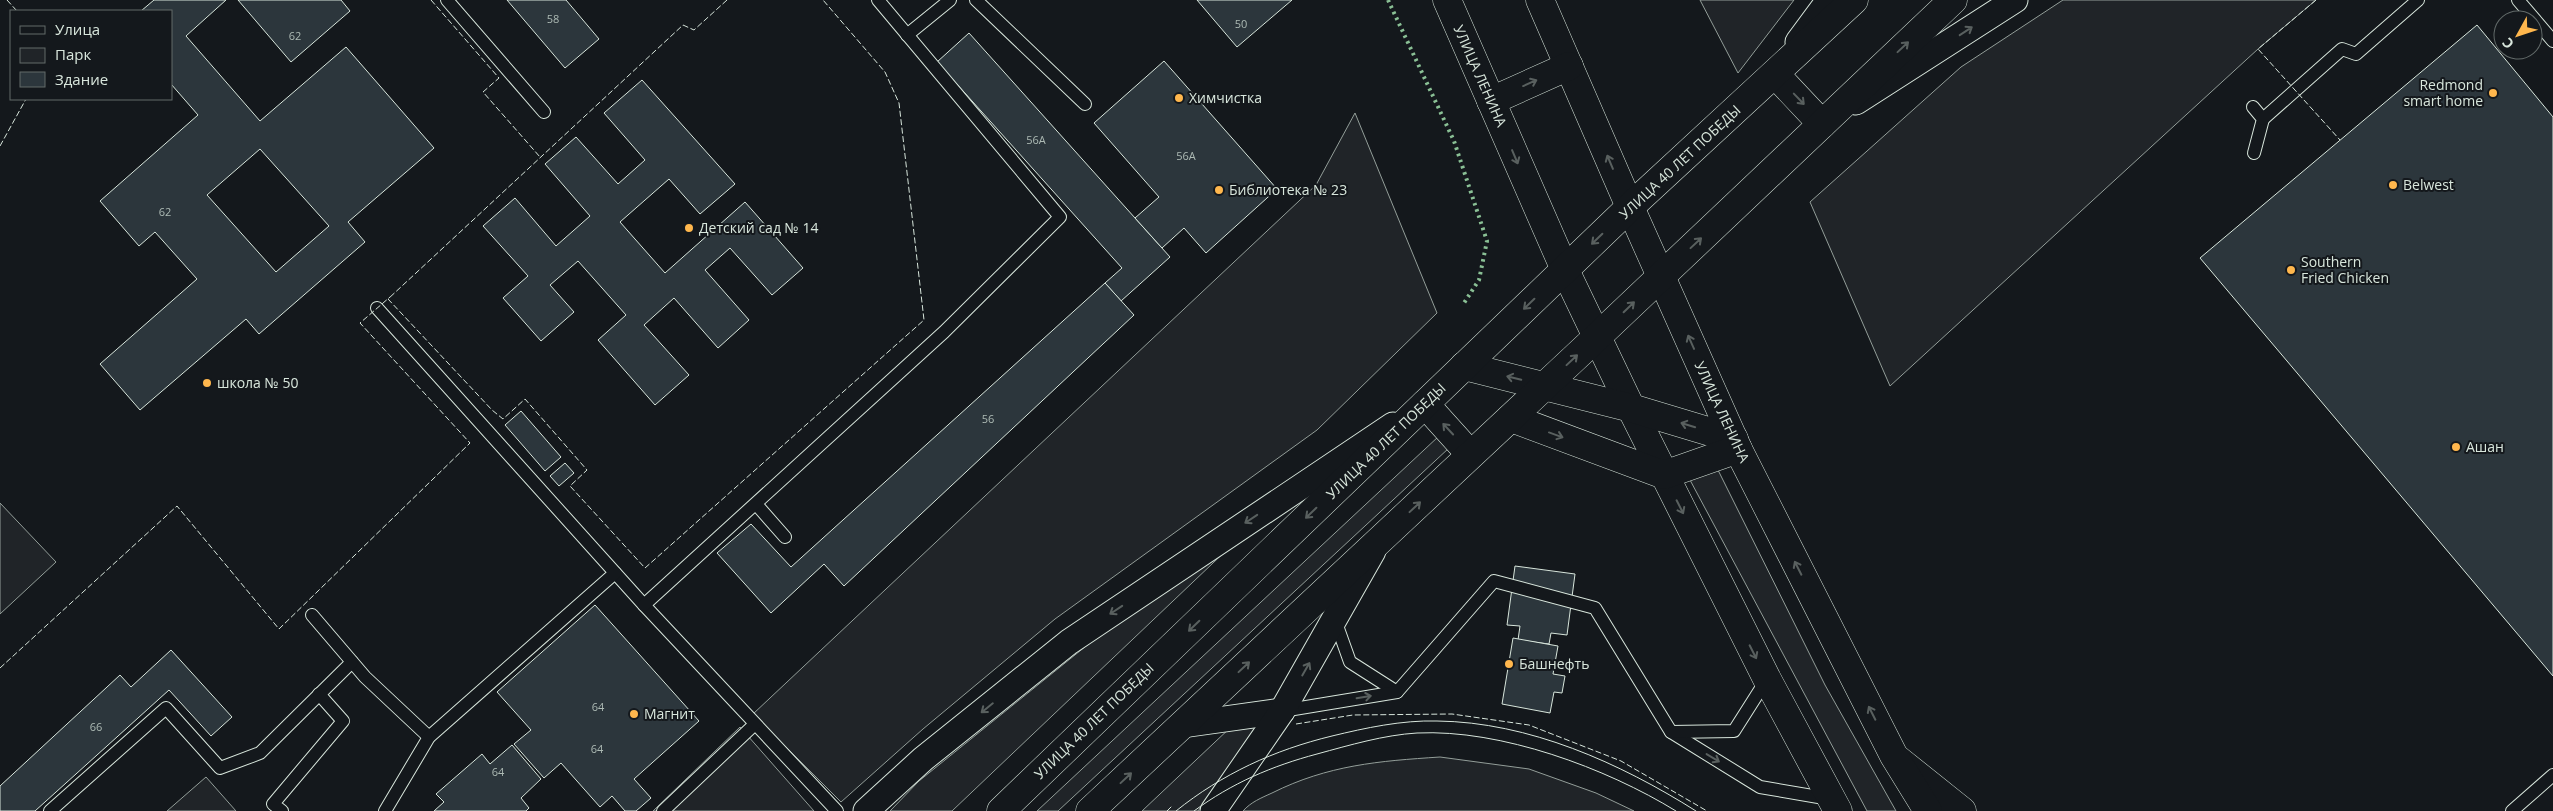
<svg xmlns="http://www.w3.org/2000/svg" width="2553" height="811" viewBox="0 0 2553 811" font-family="'Open Sans',sans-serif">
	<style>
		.green { fill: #202428; stroke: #939e99 }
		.building { fill: #2c363c; stroke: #d8e6dc; fill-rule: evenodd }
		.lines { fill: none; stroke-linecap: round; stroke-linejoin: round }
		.lane-casing { stroke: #d8e6dc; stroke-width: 14 }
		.street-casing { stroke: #d8e6dc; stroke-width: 27 }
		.secondary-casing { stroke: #d8e6dc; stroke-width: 29 }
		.primary-casing { stroke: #d8e6dc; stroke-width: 29 }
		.lane { stroke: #14181c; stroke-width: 12 }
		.street { stroke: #14181c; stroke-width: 25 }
		.secondary { stroke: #14181c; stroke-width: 28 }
		.primary { stroke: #14181c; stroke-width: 28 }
		.tram { stroke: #d8e6dc; stroke-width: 1 }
		.hedge { stroke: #8ac095; stroke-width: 4; stroke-dasharray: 2.5 4; stroke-linecap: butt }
		.fence { stroke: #d8e6dc; stroke-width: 1; stroke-dasharray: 6 2.5; stroke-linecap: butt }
		.oneway { stroke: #59605f }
		.poi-dot { fill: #ffb74d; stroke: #14181c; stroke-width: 2 }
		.labels { text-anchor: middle; stroke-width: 4; stroke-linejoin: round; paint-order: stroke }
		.number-label { font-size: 11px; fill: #adbab4 }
		.street-label { font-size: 14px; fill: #d8e6dc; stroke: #14181c }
		.poi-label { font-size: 14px; fill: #d8e6dc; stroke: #14181c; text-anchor: start }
	</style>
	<rect width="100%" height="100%" fill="#14181c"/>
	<!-- green -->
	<g class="green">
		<polygon points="1700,0 1794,0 1738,73"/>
		<polygon points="2063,0 2316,0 2258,49 1890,386 1810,202 1961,67"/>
		<polygon points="1355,113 1437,313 1317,430 1055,619 923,729 841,802 753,714 1316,185"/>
		<polygon points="1439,436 1449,448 1058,811 1037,811"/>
		<polygon points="1717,468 1825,685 1896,811 1867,811 1690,480"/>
		<polygon points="0,503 56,562 0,614"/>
		<polygon points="1233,544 952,811 890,811 919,781 1091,642"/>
		<polygon points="1259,724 1198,811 1142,811 1232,726"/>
		<polygon points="740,727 814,811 653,811"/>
		<path d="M1440,757L1529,769L1596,793L1634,811H1243C1251,802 1261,798 1272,793C1328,765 1379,761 1440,757Z"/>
		<polygon points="206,777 236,811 167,811"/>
	</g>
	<!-- building -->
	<g class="building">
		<path d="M154,0H226L186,36L260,121L346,47L434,148L348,222L365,242L259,334L246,319L140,410L100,364L197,279L155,232L139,246L100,201L198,115L171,84V11H141ZM260,149L329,226L276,272L207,195Z"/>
		<polygon points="238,0 341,0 350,11 291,62"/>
		<polygon points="507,0 566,0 599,39 565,68"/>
		<polygon points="1197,0 1292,0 1237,47"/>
		<polygon points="2477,25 2553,117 2553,676 2200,258"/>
		<polygon points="969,33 1170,257 1121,301 1105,283 1122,268 937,62"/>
		<polygon points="1164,61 1277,189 1206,253 1184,228 1162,248 1135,218 1159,197 1094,123"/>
		<polygon points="642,80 735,184 700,214 669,179 620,222 665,273 745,202 803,268 772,295 730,248 705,270 749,320 718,348 674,298 644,325 689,375 655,405 598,340 626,315 578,261 550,285 574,312 541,341 503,298 528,276 483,226 515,198 556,246 590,216 545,164 576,137 618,184 645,160 604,113"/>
		<polygon points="1105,283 1134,315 844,586 824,564 771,613 717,553 751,524 791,567"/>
		<polygon points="521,411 561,457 545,471 505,425"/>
		<polygon points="565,463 574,473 559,486 550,476"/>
		<polygon points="1515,566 1575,574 1567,635 1551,633 1549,644 1518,640 1520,626 1507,625"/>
		<polygon points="595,605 699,721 634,779 651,798 636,811 625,811 612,796 600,807 561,763 544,778 514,744 531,730 497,692"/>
		<polygon points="1513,638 1558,646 1553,674 1565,676 1562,693 1554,692 1550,713 1502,704"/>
		<polygon points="171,650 232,717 211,736 169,690 35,811 0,811 0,786 120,675 131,687"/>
		<polygon points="512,745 541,779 521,798 529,808 526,811 434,811 444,802 436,794 482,754 490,764"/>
	</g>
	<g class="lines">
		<defs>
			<g id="lane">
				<polyline points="447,0 544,112"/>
				<polyline points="976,0 1085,104"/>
				<polyline points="2518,0 2553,41"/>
				<polyline points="907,35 950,0"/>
				<polyline points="2253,107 2263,119 2254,153"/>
				<polyline points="2263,119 2342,49 2356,54 2418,0"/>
				<polyline points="377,308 644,605 837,811"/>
				<polyline points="756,504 785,537"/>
				<polyline points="644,605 944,332 1060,217 878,0"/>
				<polyline points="312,615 365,677 429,737"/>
				<polyline points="1335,620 1350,662 1397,692"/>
				<polyline points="1282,711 1397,692 1494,581 1595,608 1671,732 1760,787 1830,799"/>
				<polyline points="1671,732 1734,731 1767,679"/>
				<polyline points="50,811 166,708 220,768 260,753 352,662"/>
				<polyline points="282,811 273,804 343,721 319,694"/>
				<polyline points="385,811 429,737 615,573"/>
				<polyline points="663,811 755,724"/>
				<polyline points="2512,811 2553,775"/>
			</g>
			<g id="street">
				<polyline points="1798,42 1829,0"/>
				<polyline points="1856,102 2015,0"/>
				<polyline points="1182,725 1282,711"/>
				<polyline points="866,811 923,759 1069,642 1393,425"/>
				<polyline points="1213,811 1282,711 1373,551"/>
			</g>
			<polyline id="secondary" points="1897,759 1962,811"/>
			<g id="primary">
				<polyline points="1447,0 1565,270 1631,408 1767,679 1838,811"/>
				<polyline points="1540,0 1630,207 1738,449 1894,756 1928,811"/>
				<polyline points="1775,74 1822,124"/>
				<polyline points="1491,101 1569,66"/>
				<polyline points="1464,366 1631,408 1734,439"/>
				<polyline points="1425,404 1470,454"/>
				<polyline points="1511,418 1664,475 1738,449"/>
				<polyline points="1001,811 1630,207 1854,0"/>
				<polyline points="1090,811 1597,337 1953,0"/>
			</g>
		</defs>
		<!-- lane casing -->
		<use href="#lane" class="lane-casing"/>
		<!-- street casing -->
		<use href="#street" class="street-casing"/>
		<!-- secondary casing -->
		<use href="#secondary" class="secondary-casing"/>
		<!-- primary casing -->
		<use href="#primary" class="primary-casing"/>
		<!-- lane -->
		<use href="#lane" class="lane"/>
		<!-- street -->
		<use href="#street" class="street"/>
		<!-- secondary -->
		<use href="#secondary" class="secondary"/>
		<!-- primary -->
		<use href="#primary" class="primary"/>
		<!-- tram -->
		<g class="tram">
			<path d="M1176,811C1222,774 1274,750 1332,736C1365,728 1402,720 1437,721C1529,722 1620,763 1696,811"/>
			<path d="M1194,811C1232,783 1272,766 1317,754C1350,745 1384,735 1417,733C1501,729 1606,768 1676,811"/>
		</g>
		<!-- hedge -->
		<polyline class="hedge" points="1388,0 1454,141 1487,241 1479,280 1464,303"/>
		<!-- fence -->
		<g class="fence">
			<polyline points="7,0 17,11"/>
			<polyline points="431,0 499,78 483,92 540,157"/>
			<polyline points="727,0 694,30 683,25 388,299 492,410 503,419 525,399 587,470 570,486 645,568 924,320 899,103 885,72 823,0"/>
			<polyline points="2316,0 2258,49 2340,140"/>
			<polyline points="0,146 26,99"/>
			<polyline points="0,668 177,506 279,629 470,443 360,323 390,297"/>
			<polyline points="1296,724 1353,715 1452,714 1529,725 1621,761 1707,811"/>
			<polyline points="1167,811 1173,805"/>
		</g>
	</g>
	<!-- one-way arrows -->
	<defs><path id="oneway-shaft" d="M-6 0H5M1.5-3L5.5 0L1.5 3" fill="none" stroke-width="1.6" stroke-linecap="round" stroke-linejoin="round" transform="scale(1.25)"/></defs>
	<g class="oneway">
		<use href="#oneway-shaft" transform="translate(1966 31) rotate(-33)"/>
		<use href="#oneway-shaft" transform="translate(1903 47) rotate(-43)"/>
		<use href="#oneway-shaft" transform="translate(1530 83) rotate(-24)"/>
		<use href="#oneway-shaft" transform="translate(1799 99) rotate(46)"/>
		<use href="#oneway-shaft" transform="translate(1515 157) rotate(67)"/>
		<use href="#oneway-shaft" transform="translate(1610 162) rotate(-113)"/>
		<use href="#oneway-shaft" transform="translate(1597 239) rotate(136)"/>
		<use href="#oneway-shaft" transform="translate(1696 243) rotate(-43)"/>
		<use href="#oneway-shaft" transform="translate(1529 304) rotate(136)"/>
		<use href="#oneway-shaft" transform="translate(1629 307) rotate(-44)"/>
		<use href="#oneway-shaft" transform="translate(1691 342) rotate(-114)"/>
		<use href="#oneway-shaft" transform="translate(1572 360) rotate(-43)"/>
		<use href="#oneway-shaft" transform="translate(1514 378) rotate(-166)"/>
		<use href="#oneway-shaft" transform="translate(1688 425) rotate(-163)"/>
		<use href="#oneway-shaft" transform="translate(1448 429) rotate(-133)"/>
		<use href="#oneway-shaft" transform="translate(1556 435) rotate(20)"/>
		<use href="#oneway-shaft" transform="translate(1415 507) rotate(-43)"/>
		<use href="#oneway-shaft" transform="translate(1680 507) rotate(63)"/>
		<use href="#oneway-shaft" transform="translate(1311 513) rotate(136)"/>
		<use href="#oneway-shaft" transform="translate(1251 519) rotate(146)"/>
		<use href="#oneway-shaft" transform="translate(1798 568) rotate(-117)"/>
		<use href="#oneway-shaft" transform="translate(1116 610) rotate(146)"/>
		<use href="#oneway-shaft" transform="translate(1194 626) rotate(136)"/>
		<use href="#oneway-shaft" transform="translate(1753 652) rotate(63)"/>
		<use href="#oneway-shaft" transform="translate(1244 667) rotate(-43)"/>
		<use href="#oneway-shaft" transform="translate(1306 669) rotate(-60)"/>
		<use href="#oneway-shaft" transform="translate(1364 697) rotate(-9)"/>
		<use href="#oneway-shaft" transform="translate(987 708) rotate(141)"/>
		<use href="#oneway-shaft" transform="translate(1872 713) rotate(-117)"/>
		<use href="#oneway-shaft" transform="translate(1713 758) rotate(31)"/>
		<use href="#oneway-shaft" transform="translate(1126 778) rotate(-43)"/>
	</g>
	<!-- markers -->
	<g class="poi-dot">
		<circle cx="2493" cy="93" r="5"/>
		<circle cx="1179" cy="98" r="5"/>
		<circle cx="2393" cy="185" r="5"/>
		<circle cx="1219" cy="190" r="5"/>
		<circle cx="689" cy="228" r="5"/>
		<circle cx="2291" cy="270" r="5"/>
		<circle cx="207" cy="383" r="5"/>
		<circle cx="2456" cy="447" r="5"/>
		<circle cx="1509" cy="664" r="5"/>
		<circle cx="634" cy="714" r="5"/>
	</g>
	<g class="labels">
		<!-- number labels -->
		<g class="number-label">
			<text x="553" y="23">58</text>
			<text x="1241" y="28">50</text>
			<text x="295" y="40">62</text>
			<text x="1036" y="144">56А</text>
			<text x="1186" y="160">56А</text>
			<text x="165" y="216">62</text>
			<text x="988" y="423">56</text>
			<text x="598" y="711">64</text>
			<text x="96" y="731">66</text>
			<text x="597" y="753">64</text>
			<text x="498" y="776">64</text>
		</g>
		<!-- street labels -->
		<g class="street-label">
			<text transform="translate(1480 76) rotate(66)" y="5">УЛИЦА ЛЕНИНА</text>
			<text transform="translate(1680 162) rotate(-43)" y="5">УЛИЦА 40 ЛЕТ ПОБЕДЫ</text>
			<text transform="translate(1722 412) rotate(65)" y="5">УЛИЦА ЛЕНИНА</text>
			<text transform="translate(1386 441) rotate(-44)" y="5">УЛИЦА 40 ЛЕТ ПОБЕДЫ</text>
			<text transform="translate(1094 721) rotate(-44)" y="5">УЛИЦА 40 ЛЕТ ПОБЕДЫ</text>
		</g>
		<!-- poi labels -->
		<g class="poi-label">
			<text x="2483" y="90" text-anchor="end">Redmond<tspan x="2483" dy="16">smart home</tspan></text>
			<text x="1189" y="103">Химчистка</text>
			<text x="2403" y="190">Belwest</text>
			<text x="1229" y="195">Библиотека № 23</text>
			<text x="699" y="233">Детский сад № 14</text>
			<text x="2301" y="267">Southern<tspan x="2301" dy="16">Fried Chicken</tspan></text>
			<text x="217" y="388">школа № 50</text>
			<text x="2466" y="452">Ашан</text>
			<text x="1519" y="669">Башнефть</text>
			<text x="644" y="719">Магнит</text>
		</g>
	</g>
	<!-- legend -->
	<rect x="10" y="10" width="162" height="90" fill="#14181c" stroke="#626a69"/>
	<rect x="20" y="26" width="25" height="8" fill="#14181c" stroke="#626a69"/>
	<text x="55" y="35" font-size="15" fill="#d8e6dc">Улица</text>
	<rect x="20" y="48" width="25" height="15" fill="#202428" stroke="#626a69"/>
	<text x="55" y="60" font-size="15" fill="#d8e6dc">Парк</text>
	<rect x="20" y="72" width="25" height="15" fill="#2c363c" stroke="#626a69"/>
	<text x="55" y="85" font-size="15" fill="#d8e6dc">Здание</text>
	<!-- north arrow -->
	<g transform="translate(2518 35) rotate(230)"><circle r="24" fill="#14181c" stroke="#626a69"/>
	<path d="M0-4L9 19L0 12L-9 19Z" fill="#ffb74d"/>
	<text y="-8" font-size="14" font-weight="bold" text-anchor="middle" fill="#d8e6dc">С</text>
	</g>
</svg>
